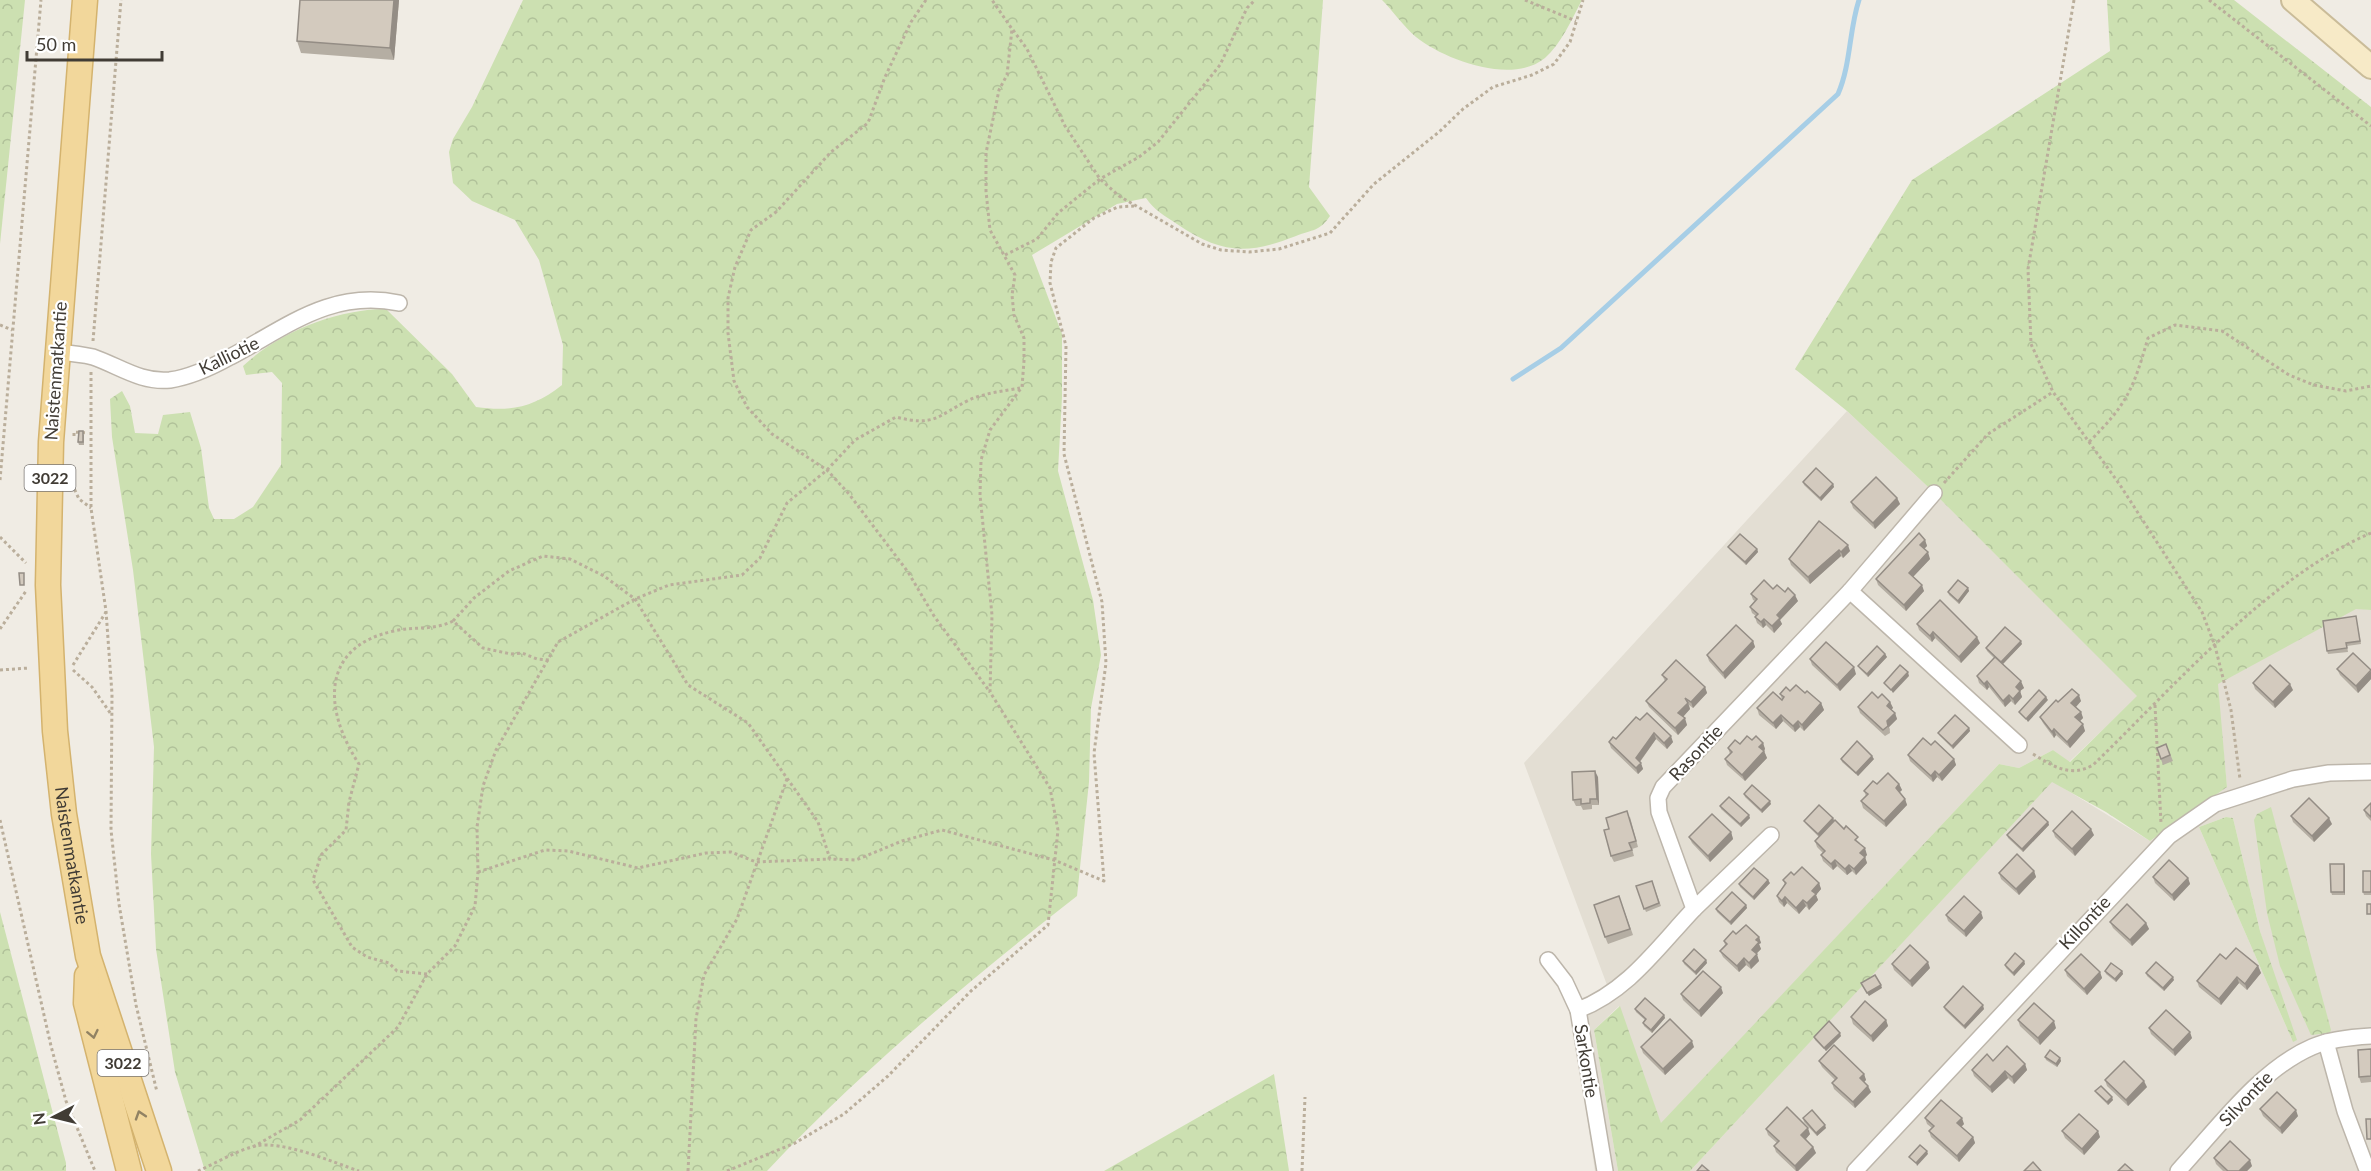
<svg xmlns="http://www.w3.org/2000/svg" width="2371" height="1171" viewBox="0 0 2371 1171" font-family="Lato,sans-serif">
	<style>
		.residential { fill: #e3ded3; fill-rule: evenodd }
		.forest { fill: url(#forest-crowns) }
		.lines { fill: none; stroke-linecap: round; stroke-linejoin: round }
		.stream { stroke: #a7cee6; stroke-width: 5 }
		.minor-casing { stroke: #bdb6ab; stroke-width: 18 }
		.secondary-casing { stroke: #cabc99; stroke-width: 26 }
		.primary-casing { stroke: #d4b36e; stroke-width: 27 }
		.path { stroke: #baae9b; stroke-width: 3; stroke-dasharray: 3 3; stroke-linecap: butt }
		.minor { stroke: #fff; stroke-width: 15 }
		.secondary { stroke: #f7eac7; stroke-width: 22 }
		.primary { stroke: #f2d79b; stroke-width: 24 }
		.wall { fill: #b5aea3 }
		.shaded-wall { fill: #948d85 }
		.building { fill: #d3cabe; stroke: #948d85; stroke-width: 1.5 }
		.oneway { stroke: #918263 }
		.labels { text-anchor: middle; stroke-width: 4.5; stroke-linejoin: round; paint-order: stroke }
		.shield { fill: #fff; stroke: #7a7672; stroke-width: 1.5 }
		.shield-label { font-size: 16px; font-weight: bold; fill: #413c35 }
		.street-label { font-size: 18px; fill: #413c35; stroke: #fff }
	</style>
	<defs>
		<pattern id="forest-crowns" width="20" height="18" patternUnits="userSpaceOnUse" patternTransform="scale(1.5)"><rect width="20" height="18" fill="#cce0b1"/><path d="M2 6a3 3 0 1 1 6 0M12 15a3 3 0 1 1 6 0" fill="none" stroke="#b0c199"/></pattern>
	</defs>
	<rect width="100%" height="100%" fill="#f0ece4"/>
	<!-- residential -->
	<g class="residential">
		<polygon points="1847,411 1926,485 2138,696 2069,762 2053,750 2019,768 1999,764 1661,1124 1619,1006 1594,1030 1618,1171 1595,1171 1571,1009 1607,985 1524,763"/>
		<path d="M2356,608L2371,610V1171H1690L2052,781L2150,841L2227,787L2217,684ZM2226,817L2233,818L2260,931L2293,1042L2199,827Z"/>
	</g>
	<!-- forest -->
	<g class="forest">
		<polygon points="0,0 25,0 0,244"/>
		<path d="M523,0H1323L1309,187L1330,216C1319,232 1313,229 1296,236C1247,255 1221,254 1177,224C1165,216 1154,210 1146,198L1117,204L1032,255L1062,334V397L1058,471L1093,600L1101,655L1091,708L1089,782L1077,896C968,981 862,1070 767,1171H205L175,1072L156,949L151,854L154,747L133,570L112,437L110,399L122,391L130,406L135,433L158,434L163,415L190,412L201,448L209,508L214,519H234L253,507L281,465L282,383L272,372L246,375L243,366C279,332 337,309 386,309L452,374L476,407C512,412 534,407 562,385L563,345L539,260L515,220L472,201L453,183L449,152L453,139L472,107Z"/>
		<path d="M1382,0H1582C1572,19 1561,44 1545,58C1512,85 1445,60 1416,37C1404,27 1393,11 1382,0Z"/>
		<polygon points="2107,0 2234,0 2371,107 2371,610 2356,609 2218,684 2227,787 2150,841 2106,812 2052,782 1690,1171 1618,1171 1594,1030 1620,1006 1661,1123 1999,764 2019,768 2053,750 2070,762 2137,696 1926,485 1847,411 1795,369 1912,180 2110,51"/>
		<polygon points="2271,807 2331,1030 2330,1033 2311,1035 2280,966 2267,913 2254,820 2257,814"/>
		<polygon points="2226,817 2233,818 2260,931 2297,1040 2293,1042 2199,827"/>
		<polygon points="0,912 66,1163 66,1171 0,1171"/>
		<polygon points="1274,1074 1289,1171 1104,1171"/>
	</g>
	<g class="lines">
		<!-- stream -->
		<path class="stream" d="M1513,379L1561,348L1838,94C1851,64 1849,30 1859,0"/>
		<defs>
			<g id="minor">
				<path d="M56,352C68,353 81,354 93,357C119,366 141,383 170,380C191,377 212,367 230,357C287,327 331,289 399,303"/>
				<polyline points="1850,591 1934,493"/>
				<polyline points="1694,909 1771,835"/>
				<polyline points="1548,960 1565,982 1578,1010 1605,1171"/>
				<path d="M1578,1010C1628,991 1658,947 1694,909L1659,812L1658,798L1663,787L1850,591L2019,745"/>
				<polyline points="2326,1042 2345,1111 2366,1167"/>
				<polyline points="1855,1171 2169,836 2215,804 2293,779 2329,773 2371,772"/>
				<path d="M2178,1171C2217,1129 2259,1070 2312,1047C2330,1039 2352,1037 2371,1036"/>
			</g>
			<polyline id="secondary" points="2293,0 2371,67"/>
			<g id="primary">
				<path id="s1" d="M85,0L51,442L48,585L55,731L64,814L88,956L159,1171"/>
				<polyline points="87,976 86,1003 129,1171"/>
			</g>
		</defs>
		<!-- minor casing -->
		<use href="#minor" class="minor-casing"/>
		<!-- secondary casing -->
		<use href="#secondary" class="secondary-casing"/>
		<!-- primary casing -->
		<use href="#primary" class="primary-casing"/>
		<!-- path -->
		<g class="path">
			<polyline points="926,0 911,22 885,77 868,123 831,152 776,212 751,230 735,267 728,298 728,333 734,381 747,407 772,434 827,470 849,494 908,572 934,616 990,692"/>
			<polyline points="1525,0 1576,21"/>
			<polyline points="2074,0 2028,269 2031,344 2053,392 2120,485 2202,612 2215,646 2231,710 2240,779"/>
			<polyline points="2209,0 2371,126"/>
			<polyline points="1013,30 1027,49 1065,126 1100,179 1119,196 1202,244 1221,250 1249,252 1279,249 1330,233 1374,184 1439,132 1463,109 1493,87 1532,75 1554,64 1570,42 1583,0"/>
			<polyline points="1005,255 1037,239 1058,213 1100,179 1139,157 1158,142 1220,65 1247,8 1255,0"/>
			<polyline points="0,325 12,330"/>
			<polyline points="93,341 121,0"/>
			<polyline points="91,372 91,508 106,611 112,694 111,830 119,904 136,1005 157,1092"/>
			<polyline points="74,436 74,432 88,433"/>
			<path d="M2089,442C2127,404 2133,390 2148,338L2175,325L2222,331L2289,375L2314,385L2346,391L2371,386"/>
			<polyline points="0,480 41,0"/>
			<polyline points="1944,483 1988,434 2053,392"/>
			<polyline points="72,484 79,499 91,508"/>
			<polyline points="0,537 26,563"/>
			<polyline points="453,621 474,598 509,571 543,556 570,559 604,576 635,599 688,685 748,723 818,822 830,859 856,860 902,841 942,830 1054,860 1104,881 1094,753 1106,663 1102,602 1064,454 1066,346 1050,283 1051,262 1056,248 1094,218 1118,207 1134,206"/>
			<polyline points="0,629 26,591"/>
			<polyline points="73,665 106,612"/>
			<polyline points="0,670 29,668"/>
			<polyline points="73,670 92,687 111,714"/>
			<polyline points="2155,705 2161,823"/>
			<path d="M2033,754C2053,766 2070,778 2093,765C2175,686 2267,578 2371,533"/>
			<polyline points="0,820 51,1046 66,1101 95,1171"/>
			<polyline points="478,872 545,850 568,851 638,868 706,853 731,852 756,862 830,859"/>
			<path d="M427,974L397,971L389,963L367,957L352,947L313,880L321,855L346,830L349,802L359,764C324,711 319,647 394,631C415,626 433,631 453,621L483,648L511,654L522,653L537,659L549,660"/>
			<path d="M253,1147L300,1120L398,1027L427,974L455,946L475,906L478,872L477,827L483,786L496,750L558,642L635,599L669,585L742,575L760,558L787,503L827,470L855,440L896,417C935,427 937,416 969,400C984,393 1004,391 1020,388"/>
			<path d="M198,1171C216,1163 236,1151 255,1146C283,1140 332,1162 359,1171"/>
			<polyline points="688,1171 696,1019 704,975 737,919 788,776"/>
			<polyline points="727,1171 795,1143 844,1114 888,1076 971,991 1048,925 1058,830 1050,788 990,692 992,615 980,495 981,460 990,430 1022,387 1024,361 1024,338 1014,315 1012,295 1015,275 990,230 986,191 986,153 999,90 1007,75 1012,29 992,0"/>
			<polyline points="1302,1171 1305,1097"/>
		</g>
		<!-- minor -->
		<use href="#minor" class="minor"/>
		<!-- secondary -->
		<use href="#secondary" class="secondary"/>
		<!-- primary -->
		<use href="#primary" class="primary"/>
	</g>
	<!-- wall -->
	<g class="wall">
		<polygon points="399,0 394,60 301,53 297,41"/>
		<polygon points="84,434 84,445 79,445 78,442"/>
		<polygon points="1803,482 1833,484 1834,487 1821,501 1804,485"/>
		<polygon points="1897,498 1900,504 1875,529 1853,508 1851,502"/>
		<polygon points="1819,521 1850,551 1843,558 1841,556 1810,584 1791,565 1789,559"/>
		<polygon points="1925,540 1927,546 1924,549 1930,559 1913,577 1924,591 1906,611 1878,585 1876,579"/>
		<polygon points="1728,547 1757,549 1758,552 1746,565 1730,550"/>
		<polygon points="1968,588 1969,591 1959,604 1949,595 1948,592"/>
		<polygon points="1773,589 1785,592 1798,601 1780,620 1782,624 1774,633 1766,625 1763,628 1757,623 1755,617 1756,616 1752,613 1750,607 1755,601 1753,600 1751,594"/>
		<polygon points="2356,616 2361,644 2347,646 2348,652 2328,654 2327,651"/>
		<polygon points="1917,624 1980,643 1961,663 1935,638 1932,642 1919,630"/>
		<polygon points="1753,641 1755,647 1725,679 1709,661 1707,655"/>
		<polygon points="2022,644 2003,664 2024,688 2020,691 2022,697 2015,705 2011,701 2005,707 1989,687 1987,690 1979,683 1977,676 1994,658 1987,651 1986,648"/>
		<polygon points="1885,654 1887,657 1868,677 1860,669 1858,666"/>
		<polygon points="1810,659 1856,674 1840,691 1812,665"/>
		<polygon points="2337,669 2371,670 2371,679 2358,693 2340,675"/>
		<polygon points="1662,675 1705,687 1707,693 1693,708 1689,705 1690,709 1683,717 1687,725 1678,735 1649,707 1646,701 1665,681"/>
		<polygon points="2253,683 2293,690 2275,708 2255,689"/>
		<polygon points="1790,691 1805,693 1821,703 1824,710 1804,731 1800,727 1795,732 1783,721 1776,729 1759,715 1757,708 1782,700 1782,699 1780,694"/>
		<polygon points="1878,698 1890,702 1893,708 1891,709 1895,713 1897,719 1889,727 1890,733 1885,736 1860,713 1858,707"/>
		<polygon points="2081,701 2076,707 2081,712 2083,718 2080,721 2085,731 2070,748 2056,735 2054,738 2043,723 2040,717 2058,702"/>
		<polygon points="1640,720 1673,742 1667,749 1656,739 1640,762 1643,769 1638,774 1611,748 1609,742 1616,739"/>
		<polygon points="1969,728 1970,731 1953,749 1940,736 1938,733"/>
		<polygon points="1752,740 1763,743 1765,749 1764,751 1767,758 1745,781 1727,765 1725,759 1730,754 1728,748"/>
		<polygon points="2166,744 2173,761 2163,765 2157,748"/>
		<polygon points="1931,745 1954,759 1956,765 1942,781 1937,777 1933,782 1910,761 1908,755"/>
		<polygon points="1841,759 1874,759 1858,776 1842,762"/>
		<polygon points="1598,777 1599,805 1592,805 1592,809 1583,810 1581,806 1576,806 1573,800"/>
		<polygon points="1877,784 1899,784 1902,790 1899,792 1905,799 1907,805 1886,827 1863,808 1861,801 1866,796 1864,791"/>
		<polygon points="1744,794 1771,804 1762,813 1745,797"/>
		<polygon points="2371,803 2371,821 2366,816 2364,810"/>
		<polygon points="1720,806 1750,818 1741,827 1721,809"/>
		<polygon points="2291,816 2332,824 2314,842 2293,822"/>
		<polygon points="1630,817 1638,847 1632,849 1634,856 1614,862 1611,856 1609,829"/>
		<polygon points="1833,818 1834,820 1860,843 1860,844 1867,855 1865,857 1867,863 1856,875 1852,871 1847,875 1837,866 1833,870 1823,861 1821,855 1823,853 1817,847 1815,841 1819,837 1806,824 1804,821"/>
		<polygon points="2048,822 2049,825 2023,852 2008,838 2007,835"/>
		<polygon points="2053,831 2094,835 2075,856 2055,837"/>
		<polygon points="1731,832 1733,839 1710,862 1692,843 1689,837"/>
		<polygon points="2344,864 2345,867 2345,895 2332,895 2331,892"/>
		<polygon points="2034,871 2036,877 2019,895 2001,879 1999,873"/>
		<polygon points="2371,871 2371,895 2364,895 2363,892"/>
		<polygon points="1794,875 1819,883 1821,889 1816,895 1818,900 1809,910 1806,906 1799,914 1787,903 1784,907 1779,902 1777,896 1785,885 1783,880"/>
		<polygon points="2153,877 2188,878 2190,884 2174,901 2155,883"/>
		<polygon points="1652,881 1661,906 1646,912 1636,886"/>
		<polygon points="1770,883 1754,900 1740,887 1739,884"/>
		<polygon points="1619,896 1633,935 1608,944 1605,937"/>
		<polygon points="1746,905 1747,908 1731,925 1717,912 1716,909"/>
		<polygon points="1946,915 1983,918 1966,937 1948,921"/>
		<polygon points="2110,922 2146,923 2149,929 2132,946 2113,928"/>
		<polygon points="1736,934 1759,937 1761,943 1759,944 1761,949 1756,954 1759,961 1751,969 1746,965 1739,972 1723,957 1720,951 1725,945 1724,941"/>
		<polygon points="2226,959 2258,966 2261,973 2247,990 2239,983 2221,1005 2199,987 2197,981"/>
		<polygon points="1706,960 1707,963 1696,975 1684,964 1683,961"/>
		<polygon points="2024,961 2025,964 2014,976 2006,968 2005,965"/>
		<polygon points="1892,964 1930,968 1912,987 1894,970"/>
		<polygon points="2065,970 2100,972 2102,978 2087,995 2067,976"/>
		<polygon points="2105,971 2122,971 2123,974 2116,982 2106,974"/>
		<polygon points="2146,973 2174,980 2164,991 2147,976"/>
		<polygon points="1723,993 1701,1017 1683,1000 1681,994"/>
		<polygon points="1944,1007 1984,1009 1965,1029 1945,1010"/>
		<polygon points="1635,1009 1664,1015 1665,1018 1652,1033 1644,1026 1643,1023 1645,1020 1636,1012"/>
		<polygon points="1851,1017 1886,1020 1888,1026 1873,1042 1853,1024"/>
		<polygon points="2018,1020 2056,1028 2040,1045 2020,1026"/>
		<polygon points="2149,1028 2192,1038 2175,1056 2151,1034"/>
		<polygon points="1841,1036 1826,1051 1815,1040 1814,1037"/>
		<polygon points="1641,1047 1694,1047 1665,1075 1643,1053"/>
		<polygon points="2371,1049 2371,1082 2361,1083 2359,1077"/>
		<polygon points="2045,1057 2060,1058 2061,1061 2057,1067 2046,1060"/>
		<polygon points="1819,1061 1864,1074 1866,1080 1864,1082 1871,1092 1855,1108 1834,1089 1832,1083 1835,1080 1822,1067"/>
		<polygon points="1993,1061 2025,1064 2027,1070 2014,1084 2008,1078 1992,1093 1974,1076 1972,1070"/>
		<polygon points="2105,1080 2147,1087 2128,1106 2107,1086"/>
		<polygon points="2095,1091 2113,1100 2108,1105 2097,1094"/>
		<polygon points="2260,1109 2298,1116 2282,1134 2263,1116"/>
		<polygon points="1803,1118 1826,1128 1817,1136 1804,1122"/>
		<polygon points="1925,1118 1964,1124 1961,1127 1973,1137 1975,1143 1959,1162 1931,1137 1929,1131 1932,1128 1927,1124"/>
		<polygon points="1766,1129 1810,1134 1806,1139 1813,1147 1816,1153 1798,1171 1796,1171 1776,1152 1774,1146 1777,1143 1768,1135"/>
		<polygon points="2062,1131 2100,1137 2084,1155 2065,1138"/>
		<polygon points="2214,1158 2252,1166 2247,1171 2223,1171 2216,1164"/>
	</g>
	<!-- shaded-wall -->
	<g class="shaded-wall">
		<polygon points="394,0 399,0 394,60 390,48"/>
		<polygon points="1833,484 1834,487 1821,501 1820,498"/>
		<polygon points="1897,498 1900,504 1875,529 1873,523"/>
		<polygon points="1925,540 1927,546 1922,551 1920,545"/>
		<polygon points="1848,545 1850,551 1843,558 1841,552"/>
		<polygon points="1757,549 1758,552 1746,565 1745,562"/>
		<polygon points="1839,550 1841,556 1810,584 1808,577"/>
		<polygon points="1928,552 1930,559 1911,579 1909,573"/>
		<polygon points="1922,585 1924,591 1906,611 1904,605"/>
		<polygon points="1968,588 1969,591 1959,604 1958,601"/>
		<polygon points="1795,595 1798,601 1780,620 1782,624 1774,633 1772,626 1777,615"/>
		<polygon points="1764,619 1766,625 1763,628 1761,622"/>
		<polygon points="1933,632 1935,638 1932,642 1930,636"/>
		<polygon points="1977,637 1980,643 1961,663 1959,657"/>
		<polygon points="1753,641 1755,647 1725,679 1723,673"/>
		<polygon points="2021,641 2022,644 2002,665 2001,662"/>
		<polygon points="1885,654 1887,657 1868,677 1867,674"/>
		<polygon points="1854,667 1856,674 1840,691 1837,685"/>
		<polygon points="2371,671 2371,679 2358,693 2356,686"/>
		<polygon points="1908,672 1909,676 1893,693 1891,690"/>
		<polygon points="1987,681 1989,687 1987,690 1984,684"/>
		<polygon points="2021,681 2024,688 2020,691 2022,697 2015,705 2013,699 2016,687"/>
		<polygon points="2290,684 2293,690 2275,708 2273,702"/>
		<polygon points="1705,687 1707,693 1693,708 1691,702"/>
		<polygon points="2009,695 2011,701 2005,707 2003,701"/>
		<polygon points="2079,695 2081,701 2074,709 2071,703"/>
		<polygon points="2046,697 2048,700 2028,722 2026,719"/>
		<polygon points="1890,702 1893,708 1889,712 1887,706"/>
		<polygon points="1688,703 1690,709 1681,719 1678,713"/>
		<polygon points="1821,703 1824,710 1804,731 1802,725"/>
		<polygon points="2081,712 2083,718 2077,724 2075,717"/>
		<polygon points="1895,713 1897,719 1889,727 1890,733 1887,721"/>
		<polygon points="1781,715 1783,721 1776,729 1773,723"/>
		<polygon points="1685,718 1687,725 1678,735 1675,728"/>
		<polygon points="1798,721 1800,727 1795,732 1793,726"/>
		<polygon points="2083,724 2085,731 2070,748 2067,742"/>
		<polygon points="1969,728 1970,731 1953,749 1952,746"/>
		<polygon points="2054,729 2056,735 2054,738 2052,732"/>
		<polygon points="1654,733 1656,739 1638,764 1636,758"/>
		<polygon points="1671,736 1673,742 1667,749 1664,743"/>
		<polygon points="1763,743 1765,749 1762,753 1759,747"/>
		<polygon points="1764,751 1767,758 1745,781 1742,775"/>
		<polygon points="1872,756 1874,759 1858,776 1856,773"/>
		<polygon points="1954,759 1956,765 1942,781 1939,775"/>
		<polygon points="1641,763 1643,769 1638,774 1636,768"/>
		<polygon points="1595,771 1598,777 1599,805 1597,799"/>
		<polygon points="1935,771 1937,777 1933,782 1931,776"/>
		<polygon points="1899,784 1902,790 1898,794 1896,788"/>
		<polygon points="1905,799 1907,805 1886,827 1884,821"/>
		<polygon points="1770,801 1771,804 1762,813 1761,810"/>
		<polygon points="1749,815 1750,818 1741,827 1740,824"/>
		<polygon points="1833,818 1834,821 1819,837 1818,834"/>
		<polygon points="2329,818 2332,824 2314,842 2312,836"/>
		<polygon points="2048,822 2049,825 2023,852 2022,849"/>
		<polygon points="2091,829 2094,835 2075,856 2072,849"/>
		<polygon points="1731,832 1733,839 1710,862 1708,856"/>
		<polygon points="1865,848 1867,855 1863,859 1860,853"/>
		<polygon points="1865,857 1867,863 1856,875 1854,869"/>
		<polygon points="1835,860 1837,866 1833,870 1831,864"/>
		<polygon points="2344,864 2345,867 2345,895 2344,892"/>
		<polygon points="1849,865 1852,871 1847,875 1845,869"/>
		<polygon points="2034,871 2036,877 2019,895 2016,889"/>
		<polygon points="2188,878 2190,884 2174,901 2172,895"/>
		<polygon points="1768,880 1770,883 1754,900 1753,897"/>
		<polygon points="1819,883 1821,889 1816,895 1818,900 1809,910 1807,903 1812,891"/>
		<polygon points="1785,897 1787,903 1784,907 1782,901"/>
		<polygon points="1803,900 1806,906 1799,914 1796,908"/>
		<polygon points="1746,905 1747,908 1731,925 1730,922"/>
		<polygon points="1981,912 1983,918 1966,937 1964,931"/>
		<polygon points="2146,923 2149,929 2132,946 2130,940"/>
		<polygon points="1759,937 1761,943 1759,944 1761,949 1754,956 1752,950 1756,940"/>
		<polygon points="1757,954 1759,961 1751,969 1749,963"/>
		<polygon points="1744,958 1746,965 1739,972 1737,966"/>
		<polygon points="1706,960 1707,963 1696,975 1695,972"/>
		<polygon points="2024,961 2025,964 2014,976 2013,973"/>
		<polygon points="1928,962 1930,968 1912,987 1910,981"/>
		<polygon points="2258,966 2261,973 2247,990 2245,984"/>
		<polygon points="2122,971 2123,974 2116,982 2115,979"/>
		<polygon points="2100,972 2102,978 2087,995 2084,989"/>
		<polygon points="2173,977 2174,980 2164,991 2163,988"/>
		<polygon points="2237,977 2239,983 2221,1005 2219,999"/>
		<polygon points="1881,985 1882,988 1869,996 1867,993"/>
		<polygon points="1721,987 1723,993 1701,1017 1699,1011"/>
		<polygon points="1983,1005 1984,1009 1965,1029 1964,1026"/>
		<polygon points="1664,1015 1665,1018 1652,1033 1651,1030"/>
		<polygon points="1886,1020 1888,1026 1873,1042 1871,1036"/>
		<polygon points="2054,1021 2056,1028 2040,1045 2038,1038"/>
		<polygon points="2190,1032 2192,1038 2175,1056 2173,1050"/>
		<polygon points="1840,1033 1841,1036 1826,1051 1824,1048"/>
		<polygon points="1692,1041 1694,1047 1665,1075 1663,1069"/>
		<polygon points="2060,1058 2061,1061 2057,1067 2056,1064"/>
		<polygon points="2025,1064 2027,1070 2014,1084 2012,1077"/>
		<polygon points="2005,1071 2008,1078 1992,1093 1990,1087"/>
		<polygon points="1864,1074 1866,1080 1862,1084 1860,1078"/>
		<polygon points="2144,1081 2147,1087 2128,1106 2126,1100"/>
		<polygon points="1868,1086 1871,1092 1855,1108 1853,1102"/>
		<polygon points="2112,1097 2113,1100 2108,1105 2107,1102"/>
		<polygon points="2296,1110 2298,1116 2282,1134 2280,1128"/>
		<polygon points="1962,1118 1964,1124 1959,1129 1957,1123"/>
		<polygon points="1825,1125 1826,1128 1817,1136 1816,1133"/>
		<polygon points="1808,1128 1810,1134 1804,1141 1801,1135"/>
		<polygon points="2098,1131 2100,1137 2084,1155 2082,1149"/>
		<polygon points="1973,1137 1975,1143 1959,1162 1957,1156"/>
		<polygon points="1813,1147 1816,1153 1798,1171 1796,1171 1795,1166"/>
		<polygon points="1927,1151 1928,1154 1917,1166 1916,1163"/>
		<polygon points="2250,1160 2252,1166 2247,1171 2239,1171"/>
	</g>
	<!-- building -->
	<g class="building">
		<polygon points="300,0 394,0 390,48 297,41"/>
		<polygon points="79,431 83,431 83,442 78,442"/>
		<polygon points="1816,468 1833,484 1820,498 1803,482"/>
		<polygon points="1876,477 1897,498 1873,523 1851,502"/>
		<polygon points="1819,521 1848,545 1841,552 1839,550 1808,577 1789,559"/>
		<polygon points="1919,533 1925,540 1920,545 1928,552 1909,573 1922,585 1904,605 1876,579"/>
		<polygon points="1740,534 1757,549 1745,562 1728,547"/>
		<polygon points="19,573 24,573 24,585 20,585"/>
		<polygon points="1764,580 1773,589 1777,585 1785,592 1788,588 1795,595 1777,615 1780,618 1772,626 1764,619 1761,622 1755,617 1758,614 1750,607 1757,599 1751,594"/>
		<polygon points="1958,580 1968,588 1958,601 1948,592"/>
		<polygon points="1940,600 1977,637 1959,657 1933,632 1930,636 1917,624"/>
		<polygon points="2356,616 2360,641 2346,643 2347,648 2327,651 2323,621"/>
		<polygon points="1736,625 1753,641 1723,673 1707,655"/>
		<polygon points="2005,627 2021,641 2001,662 1986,648"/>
		<polygon points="1826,642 1854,667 1837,685 1810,659"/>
		<polygon points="1877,646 1885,654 1867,674 1858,666"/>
		<polygon points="2353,653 2371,670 2356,686 2337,669"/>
		<polygon points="1995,657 2021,681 2016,687 2020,691 2013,699 2009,695 2003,701 1987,681 1984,684 1977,676"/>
		<polygon points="1676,660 1705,687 1691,702 1685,698 1688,703 1678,713 1685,718 1675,728 1646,701 1667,679 1662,675"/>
		<polygon points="1900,665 1908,672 1891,690 1884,683"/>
		<polygon points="2270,665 2290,684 2273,702 2253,683"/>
		<polygon points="1796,685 1805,693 1807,691 1821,703 1802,725 1798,721 1793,726 1781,715 1773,723 1757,708 1773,692 1782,700 1784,697 1780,694 1786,687 1790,691"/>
		<polygon points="2072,689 2079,695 2071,703 2081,712 2075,717 2083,724 2067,742 2054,729 2052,732 2040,717 2056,700 2058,702"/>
		<polygon points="2039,690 2046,697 2026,719 2019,712"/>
		<polygon points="1872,692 1878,698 1882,694 1890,702 1887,706 1895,713 1887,721 1888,726 1883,730 1858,707"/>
		<polygon points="1647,713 1671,736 1664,743 1654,733 1636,758 1641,763 1636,768 1609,742 1613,737 1616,739 1636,717 1640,720"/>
		<polygon points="1955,715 1969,728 1952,746 1938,733"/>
		<polygon points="1747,736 1752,740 1756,736 1763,743 1759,747 1764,751 1742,775 1725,759 1732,752 1728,748 1735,740 1740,744"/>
		<polygon points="1923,738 1931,745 1935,741 1954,759 1939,775 1935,771 1931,776 1908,755"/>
		<polygon points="1857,741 1872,756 1856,773 1841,759"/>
		<polygon points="2166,744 2170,755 2161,759 2157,748"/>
		<polygon points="1595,771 1597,799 1590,799 1590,803 1581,804 1581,799 1573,800 1572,772"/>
		<polygon points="1888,773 1899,784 1896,788 1905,799 1884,821 1861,801 1868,794 1864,791 1873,781 1877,784"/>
		<polygon points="1752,785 1770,801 1761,810 1744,794"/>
		<polygon points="1729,797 1749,815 1740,824 1720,806"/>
		<polygon points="2309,798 2329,818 2312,836 2291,816"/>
		<polygon points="2371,803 2371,817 2364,810"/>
		<polygon points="1819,805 1833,818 1818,834 1804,821"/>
		<polygon points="2033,808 2048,822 2022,849 2007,835"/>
		<polygon points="1627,811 1636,841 1629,843 1632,850 1611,856 1604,830 1609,829 1606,818"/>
		<polygon points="2072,811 2091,829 2072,849 2053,831"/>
		<polygon points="1712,814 1731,832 1708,856 1689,837"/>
		<polygon points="1835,820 1844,829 1846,826 1858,837 1855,840 1865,848 1860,853 1865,857 1854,869 1849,865 1845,869 1835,860 1831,864 1821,855 1825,851 1815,841"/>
		<polygon points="2017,854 2034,871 2016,889 1999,873"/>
		<polygon points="2169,860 2188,878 2172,895 2153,877"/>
		<polygon points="2330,864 2344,864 2344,892 2331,892"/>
		<polygon points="1802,867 1819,883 1812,891 1816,894 1807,903 1803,900 1796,908 1785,897 1782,901 1777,896 1786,883 1783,880 1791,872 1794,875"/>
		<polygon points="1754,868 1768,880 1753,897 1739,884"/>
		<rect x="2363" y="871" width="8" height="21"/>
		<polygon points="1652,881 1659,903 1644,909 1636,886"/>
		<polygon points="1732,892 1746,905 1730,922 1716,909"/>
		<polygon points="1619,896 1630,929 1605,937 1594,905"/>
		<polygon points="1964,896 1981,912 1964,931 1946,915"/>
		<polygon points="2127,904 2146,923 2130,940 2110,922"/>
		<rect x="2367" y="904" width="4" height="10"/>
		<polygon points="1746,925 1759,937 1756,940 1759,942 1752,950 1757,954 1749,963 1744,958 1737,966 1720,951 1727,944 1724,941 1733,931 1736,934"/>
		<polygon points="1910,945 1928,962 1910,981 1892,964"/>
		<polygon points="2236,948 2258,966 2245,984 2237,977 2219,999 2197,981 2220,954 2226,959"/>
		<polygon points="1694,949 1706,960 1695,972 1683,961"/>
		<polygon points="2015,953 2024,961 2013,973 2005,965"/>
		<polygon points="2081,954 2100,972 2084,989 2065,970"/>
		<polygon points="2156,962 2173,977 2163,988 2146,973"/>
		<polygon points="2111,963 2122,971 2115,979 2105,971"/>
		<polygon points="1703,971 1721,987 1699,1011 1681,994"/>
		<polygon points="1875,975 1881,985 1867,993 1861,983"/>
		<polygon points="1963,986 1983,1005 1964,1026 1944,1007"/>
		<polygon points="1645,998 1664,1015 1651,1030 1643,1023 1646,1019 1635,1009"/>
		<polygon points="1865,1001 1886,1020 1871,1036 1851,1017"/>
		<polygon points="2034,1003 2054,1021 2038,1038 2018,1020"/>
		<polygon points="2166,1010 2190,1032 2173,1050 2149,1028"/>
		<polygon points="1670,1019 1692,1041 1663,1069 1641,1047"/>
		<polygon points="1829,1021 1840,1033 1824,1048 1814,1037"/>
		<polygon points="1834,1045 1864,1074 1860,1078 1868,1086 1853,1102 1832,1083 1837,1078 1819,1061"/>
		<polygon points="2007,1046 2025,1064 2012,1077 2005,1071 1990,1087 1972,1070 1987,1054 1993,1061"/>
		<polygon points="2371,1049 2371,1076 2359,1077 2358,1050"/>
		<polygon points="2050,1050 2060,1058 2056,1064 2045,1057"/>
		<polygon points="2124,1061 2144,1081 2126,1100 2105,1080"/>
		<polygon points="2101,1086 2112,1097 2107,1102 2095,1091"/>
		<polygon points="2277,1092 2296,1110 2280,1128 2260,1109"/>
		<polygon points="1941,1100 1962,1118 1957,1123 1973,1137 1957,1156 1929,1131 1934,1126 1925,1118"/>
		<polygon points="1787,1107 1808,1128 1801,1135 1813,1147 1795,1166 1774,1146 1779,1141 1766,1129"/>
		<polygon points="1812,1110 1825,1125 1816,1133 1803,1118"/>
		<polygon points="2079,1114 2098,1131 2082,1149 2062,1131"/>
		<polygon points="2366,1119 2371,1119 2371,1139 2367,1139"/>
		<polygon points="2230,1141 2250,1160 2239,1171 2228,1171 2214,1158"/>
		<polygon points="1920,1145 1927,1151 1916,1163 1909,1157"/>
		<polygon points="2033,1162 2041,1171 2024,1171"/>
		<polygon points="2125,1164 2133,1171 2118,1171"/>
		<polygon points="1702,1165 1709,1171 1697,1171"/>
	</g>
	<!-- one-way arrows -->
	<defs><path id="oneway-chevron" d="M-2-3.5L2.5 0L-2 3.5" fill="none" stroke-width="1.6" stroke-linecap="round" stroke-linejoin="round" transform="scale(1.5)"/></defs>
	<g class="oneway">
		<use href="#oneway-chevron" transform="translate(93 1034) rotate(78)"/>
		<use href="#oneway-chevron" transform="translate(140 1115) rotate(-108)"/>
	</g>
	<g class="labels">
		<!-- shield labels -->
		<g class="shield">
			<rect x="24.5" y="465" width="51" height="26" rx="4.5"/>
			<rect x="97.5" y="1050" width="51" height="26" rx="4.5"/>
		</g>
		<g class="shield-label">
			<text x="50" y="484">3022</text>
			<text x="123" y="1069">3022</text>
		</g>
		<!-- street labels -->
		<g class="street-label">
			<text transform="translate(229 356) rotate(-26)" y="6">Kalliotie</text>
			<text transform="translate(56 371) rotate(-86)" y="6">Naistenmatkantie</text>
			<text transform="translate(1696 753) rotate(-47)" y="6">Rasontie</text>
			<text dy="6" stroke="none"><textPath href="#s1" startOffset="858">Naistenmatkantie</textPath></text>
			<text transform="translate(2085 923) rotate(-47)" y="6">Killontie</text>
			<text transform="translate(1586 1061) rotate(81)" y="6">Sarkontie</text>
			<text transform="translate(2246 1099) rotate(-46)" y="6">Silvontie</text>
		</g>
	</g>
	<!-- north arrow -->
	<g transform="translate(54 1117) rotate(263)" stroke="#ffffff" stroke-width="4.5" paint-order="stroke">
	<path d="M0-4.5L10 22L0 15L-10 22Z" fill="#413c35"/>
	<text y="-9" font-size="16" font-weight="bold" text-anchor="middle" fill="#413c35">N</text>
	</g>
	<!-- scale -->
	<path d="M27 51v9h135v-9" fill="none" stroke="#413c35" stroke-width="3"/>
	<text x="36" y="51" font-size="18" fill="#413c35" stroke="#ffffff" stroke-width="4.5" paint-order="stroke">50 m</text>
</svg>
